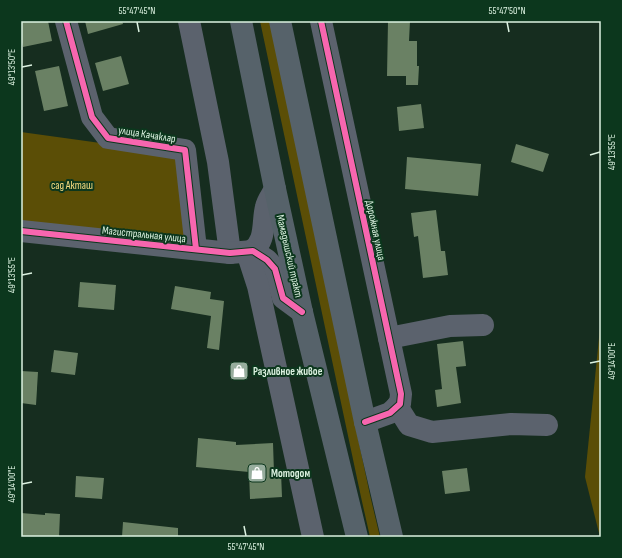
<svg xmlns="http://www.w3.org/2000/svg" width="622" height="558" viewBox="0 0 622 558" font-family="'Sofia Sans Condensed',sans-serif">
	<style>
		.green { fill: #5b4e06 }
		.building { fill: #6a8164 }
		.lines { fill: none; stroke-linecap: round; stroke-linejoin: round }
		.minor { stroke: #5b626d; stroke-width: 22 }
		.major { stroke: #56626a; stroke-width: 22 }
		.cycleway-casing { stroke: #0c371d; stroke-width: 8 }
		.cycleway { stroke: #f766af; stroke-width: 6 }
		.ticks { fill: none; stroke: #dcf2e1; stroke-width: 1.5 }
		.labels { text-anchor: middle; stroke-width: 4; stroke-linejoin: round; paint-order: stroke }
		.street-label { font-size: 11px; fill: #dcf2e1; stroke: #0c371d }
		.park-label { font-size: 11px; fill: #f9dd81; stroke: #0c371d }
		.poi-label { font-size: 11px; font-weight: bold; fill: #dcf2e1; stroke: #0c371d; text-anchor: start }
		.neatline { fill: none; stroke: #dcf2e1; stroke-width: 1.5 }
		.ticks-label { font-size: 10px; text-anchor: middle; fill: #dcf2e1 }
	</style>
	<rect width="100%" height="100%" fill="#162d1f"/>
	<!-- green -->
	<g class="green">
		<polygon points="260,21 270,21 370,495 380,537 370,537 361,497"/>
		<polygon points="21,132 180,154 190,244 21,225"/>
		<polygon points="601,318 601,537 600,537 585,477"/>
	</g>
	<!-- building -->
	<g class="building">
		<polygon points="21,21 48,21 52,41 23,47 21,38"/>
		<polygon points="85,21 122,21 123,24 88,34"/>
		<polygon points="388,21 410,21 409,41 417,41 417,66 419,66 418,85 406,85 406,76 387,76"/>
		<polygon points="121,56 129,84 103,91 95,63"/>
		<polygon points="59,66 68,106 44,111 35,71"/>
		<polygon points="421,104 424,128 399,131 397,107"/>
		<polygon points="516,144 549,154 543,172 511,162"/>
		<polygon points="407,157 481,164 478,196 405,189"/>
		<polygon points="436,210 441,251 445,251 448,275 423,278 418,236 414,237 411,213"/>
		<polygon points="80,282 116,285 114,310 78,307"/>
		<polygon points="175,286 211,292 210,299 224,301 219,350 207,348 211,316 171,309"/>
		<polygon points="463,341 466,366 456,367 461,403 437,407 435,390 442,389 437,344"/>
		<polygon points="54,350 78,353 75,375 51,372"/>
		<polygon points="21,371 38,372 36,405 21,403"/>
		<polygon points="198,438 236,442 236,445 273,443 274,473 281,472 282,497 250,499 249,472 196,467"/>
		<polygon points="467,468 470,491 445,494 442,471"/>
		<polygon points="76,476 104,478 102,499 75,497"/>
		<polygon points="21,513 45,515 45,513 60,514 59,537 21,537"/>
		<polygon points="123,522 178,528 178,537 122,537"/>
	</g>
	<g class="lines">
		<!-- minor -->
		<g class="minor">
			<polyline points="66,21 92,117 108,138 185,150 196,249"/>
			<polyline points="189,21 218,162 230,253"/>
			<polyline points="321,21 401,394 400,404 390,413 365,422"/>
			<polyline points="21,231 230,253 253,251 267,260 275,269 283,298 302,312"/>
			<path d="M251,251C267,242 262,221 266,207C267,201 272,195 275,189"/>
			<polyline points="247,252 258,286 313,537"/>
			<polyline points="389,338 450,326 483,325"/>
			<polyline points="397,406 409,425 432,432 511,424 547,425"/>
		</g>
		<!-- major -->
		<g class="major">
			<polyline points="241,21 275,189 302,312 357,537"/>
			<polyline points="280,21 365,422 392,537"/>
		</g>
		<defs>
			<g id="cycleway">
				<polyline points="66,21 92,117 108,138 185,150 196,249"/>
				<polyline points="321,21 401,394 400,404 390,413 365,422"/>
				<polyline points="21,231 230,253 253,251 267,260 275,269 283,298 302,312"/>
			</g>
		</defs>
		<!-- cycleway casing -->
		<use href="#cycleway" class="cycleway-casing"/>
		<!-- cycleway -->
		<use href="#cycleway" class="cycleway"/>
	</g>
	<!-- ticks -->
	<path class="ticks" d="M137,22L139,32M507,22L509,32M22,67L32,65M590,155L600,152M22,275L32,273M590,363L600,361M22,484L32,482M244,526L246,536"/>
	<!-- icons -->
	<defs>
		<symbol id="shop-square" viewBox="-11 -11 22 22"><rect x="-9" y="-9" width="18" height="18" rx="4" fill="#97ad9d" stroke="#0c371d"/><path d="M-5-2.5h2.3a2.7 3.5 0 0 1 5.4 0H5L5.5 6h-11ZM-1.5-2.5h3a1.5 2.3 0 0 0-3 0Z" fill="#fff"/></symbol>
	</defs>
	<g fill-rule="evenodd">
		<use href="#shop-square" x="228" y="360" width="22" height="22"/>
		<use href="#shop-square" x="246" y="462" width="22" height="22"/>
	</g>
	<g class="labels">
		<!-- street labels -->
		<g class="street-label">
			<text transform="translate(147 134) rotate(9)" y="4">улица Качаклар</text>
			<text transform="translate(376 230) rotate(78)" y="4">Дорожная улица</text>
			<text transform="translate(144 234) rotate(6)" y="4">Магистральная улица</text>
			<text transform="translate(290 256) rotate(77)" y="4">Мамадышский тракт</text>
		</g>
		<!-- park labels -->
		<g class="park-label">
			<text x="72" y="189">сад Акташ</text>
		</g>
		<!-- poi labels -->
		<g class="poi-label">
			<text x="253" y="375">Разливное живое</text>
			<text x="271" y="477">Мотодом</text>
		</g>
	</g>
	<!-- border -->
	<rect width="622" height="558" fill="none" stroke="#0c371d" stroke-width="44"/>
	<rect x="22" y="22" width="578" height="514" class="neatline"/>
	<g class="ticks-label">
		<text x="137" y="14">55°47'45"N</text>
		<text x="507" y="14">55°47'50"N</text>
		<text transform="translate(11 67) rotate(-90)" y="4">49°13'50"E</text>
		<text transform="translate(611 152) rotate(-90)" y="4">49°13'55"E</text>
		<text transform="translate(11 275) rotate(-90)" y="4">49°13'55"E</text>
		<text transform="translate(611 361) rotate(-90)" y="4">49°14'00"E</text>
		<text transform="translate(11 484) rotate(-90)" y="4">49°14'00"E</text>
		<text x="246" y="550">55°47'45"N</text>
	</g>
</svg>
